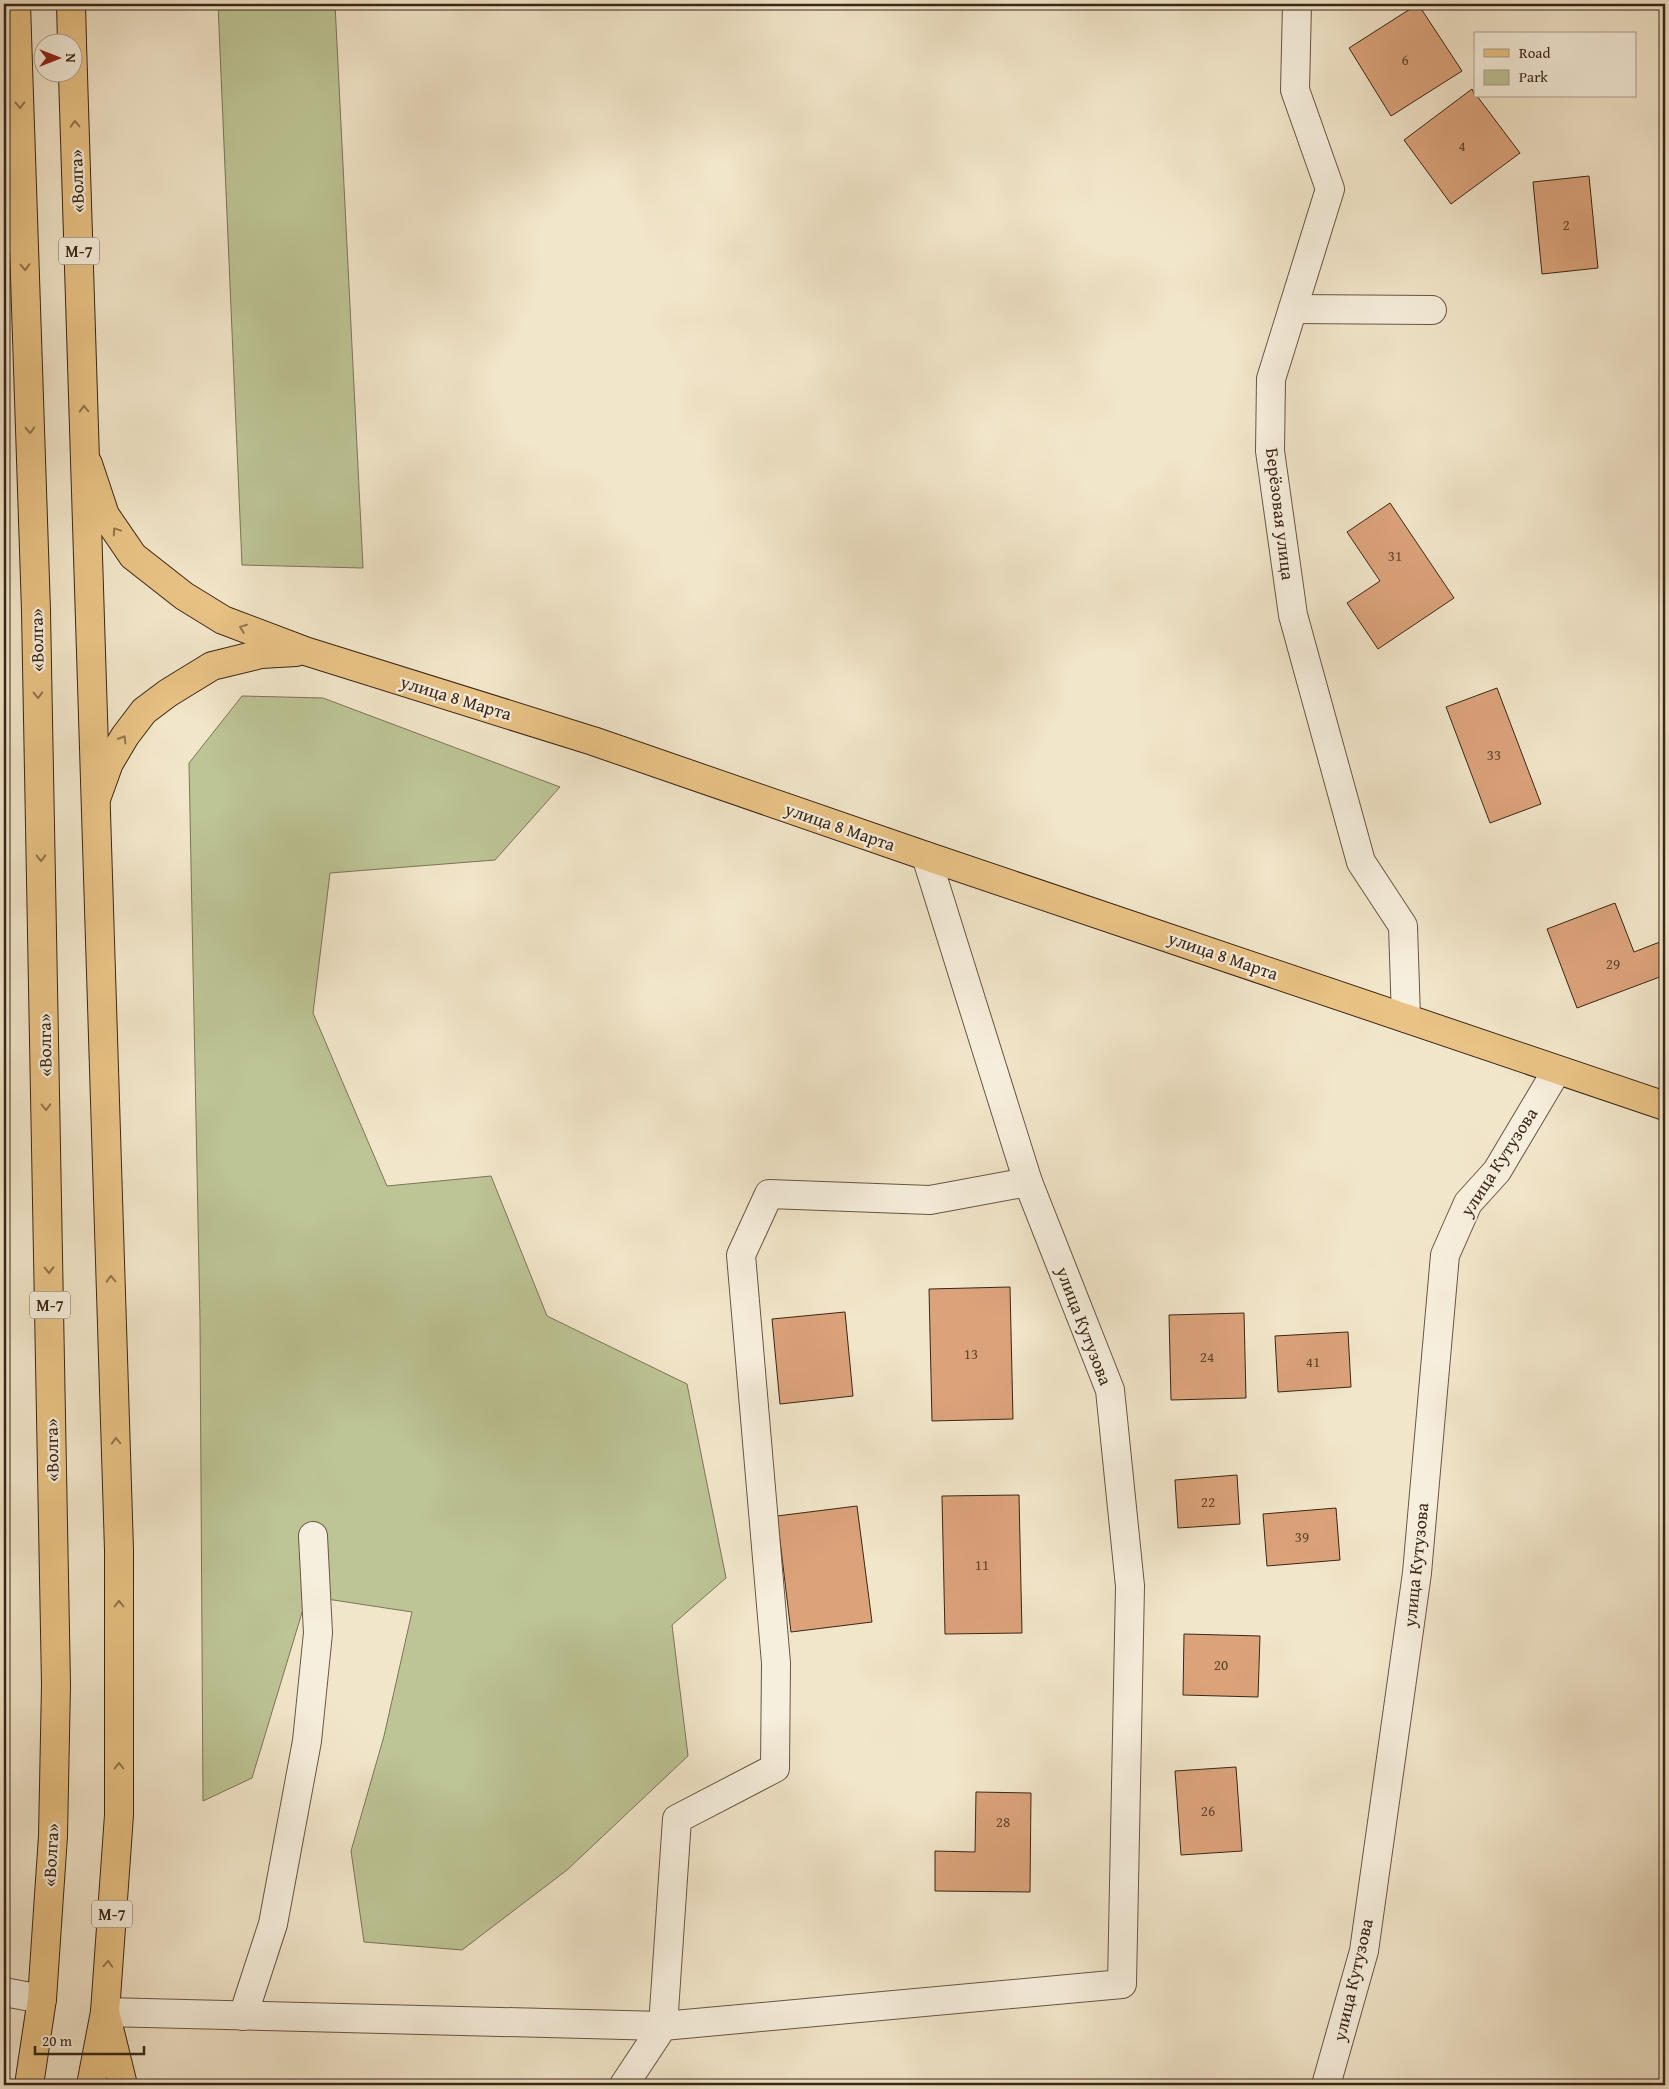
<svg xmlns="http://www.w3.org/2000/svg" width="1669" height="2089" viewBox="0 0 1669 2089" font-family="'Gentium Book Plus',serif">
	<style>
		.green { fill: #bdc495; stroke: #7c7556 }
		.building { fill: #dca37b; stroke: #3a2617 }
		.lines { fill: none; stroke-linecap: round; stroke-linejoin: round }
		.minor-casing { stroke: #685644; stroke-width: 30 }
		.major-casing { stroke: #3a2617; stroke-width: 30 }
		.highway-casing { stroke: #3a2617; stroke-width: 30 }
		.minor { stroke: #f7efdd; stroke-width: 28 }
		.major { stroke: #e9c385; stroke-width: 28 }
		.highway { stroke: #e9c385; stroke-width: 28 }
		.oneway { stroke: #92744e }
		.labels { text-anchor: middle; stroke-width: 4.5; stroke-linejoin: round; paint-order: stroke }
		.number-label { font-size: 15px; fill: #624530 }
		.shield { fill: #f7efdd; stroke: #736252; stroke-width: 1 }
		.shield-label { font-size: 16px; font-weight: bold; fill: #3a2617 }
		.street-label { font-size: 18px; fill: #3a2617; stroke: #f7efdd }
	</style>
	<rect width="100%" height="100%" fill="#f2e6ca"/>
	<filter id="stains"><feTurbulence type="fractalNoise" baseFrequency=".004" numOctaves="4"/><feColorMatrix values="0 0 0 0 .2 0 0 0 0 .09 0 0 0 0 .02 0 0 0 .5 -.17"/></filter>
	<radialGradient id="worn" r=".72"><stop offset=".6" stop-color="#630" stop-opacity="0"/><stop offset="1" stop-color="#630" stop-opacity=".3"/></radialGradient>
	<!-- green -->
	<g class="green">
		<polygon points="218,4 335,4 363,568 242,565"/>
		<polygon points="242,696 323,698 560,787 495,860 330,873 313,1013 387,1186 491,1176 547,1316 687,1384 726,1578 672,1625 688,1756 567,1870 462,1950 364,1942 351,1851 384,1736 412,1612 307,1596 252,1778 203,1801 200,1321 189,763"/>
	</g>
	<!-- building -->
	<g class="building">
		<polygon points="1418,4 1462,71 1391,116 1349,48"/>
		<polygon points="1472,89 1475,96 1477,96 1520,153 1451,204 1404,140"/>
		<polygon points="1589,176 1598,268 1542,274 1533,182"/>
		<polygon points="1390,503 1454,598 1378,649 1347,603 1380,581 1347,532"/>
		<polygon points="1497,688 1541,804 1490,823 1446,707"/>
		<polygon points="1615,903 1634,952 1665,940 1665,975 1577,1008 1547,929"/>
		<polygon points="1010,1287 1013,1419 932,1421 929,1289"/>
		<polygon points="845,1312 853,1396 780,1404 772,1319"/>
		<polygon points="1244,1313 1246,1398 1171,1400 1169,1315"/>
		<polygon points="1348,1332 1351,1387 1278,1392 1275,1336"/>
		<polygon points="1237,1475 1240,1524 1178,1528 1175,1480"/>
		<polygon points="1019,1495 1022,1633 945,1634 942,1496"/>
		<polygon points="857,1506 872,1622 791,1632 777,1516"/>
		<polygon points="1336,1508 1340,1560 1267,1566 1263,1514"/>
		<polygon points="1184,1634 1260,1636 1258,1697 1183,1695"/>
		<polygon points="1236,1767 1242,1851 1181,1855 1175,1771"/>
		<polygon points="976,1792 1031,1793 1030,1892 935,1891 935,1851 975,1852"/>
	</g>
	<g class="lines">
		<defs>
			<g id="minor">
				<polyline points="1297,4 1295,90 1330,189 1271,379 1270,451 1293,615 1361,862 1403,926 1406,1018"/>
				<polyline points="1293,309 1432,310"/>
				<polyline points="4,1992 42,1999"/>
				<polyline points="105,2012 663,2026 677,1819 775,1768 776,1663 741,1255 769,1194 930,1200 1028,1182 926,856"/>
				<polyline points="243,2016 273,1924 307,1741 318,1633 313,1536"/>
				<polyline points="624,2085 663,2026 1122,1984 1130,1586 1110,1390 1028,1182"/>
				<polyline points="1326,2085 1364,1951 1417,1573 1445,1255 1468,1203 1497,1171 1557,1070"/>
			</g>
			<g id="major">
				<polyline points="88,464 105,515 133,556 184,596 223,620 305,651 593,741 926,856 1665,1106"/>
				<polyline points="96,799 109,763 125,736 144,711 168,693 212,666 261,654 296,652"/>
				<polyline points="105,2012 123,2085"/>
			</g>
			<g id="highway">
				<polyline points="16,4 36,611 56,1685 53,1836 42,1999 29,2085"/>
				<polyline points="71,4 72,42"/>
				<polyline points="72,43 119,1550 119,1815 105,2012 91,2085"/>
			</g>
		</defs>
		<!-- minor casing -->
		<use href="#minor" class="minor-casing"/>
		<!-- major casing -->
		<use href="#major" class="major-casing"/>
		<!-- highway casing -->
		<use href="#highway" class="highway-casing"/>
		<!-- minor -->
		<use href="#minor" class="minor"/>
		<!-- major -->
		<use href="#major" class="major"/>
		<!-- highway -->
		<use href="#highway" class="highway"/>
	</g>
	<!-- one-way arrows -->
	<defs><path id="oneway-chevron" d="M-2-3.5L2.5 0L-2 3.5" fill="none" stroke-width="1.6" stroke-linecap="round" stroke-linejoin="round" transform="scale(1.25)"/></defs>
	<g class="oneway">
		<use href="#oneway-chevron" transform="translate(20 105) rotate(88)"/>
		<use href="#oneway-chevron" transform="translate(75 124) rotate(-92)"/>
		<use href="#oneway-chevron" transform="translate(25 267) rotate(88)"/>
		<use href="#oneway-chevron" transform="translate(84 409) rotate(-92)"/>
		<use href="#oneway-chevron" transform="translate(30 430) rotate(88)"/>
		<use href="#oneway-chevron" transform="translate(116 531) rotate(-124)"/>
		<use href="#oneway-chevron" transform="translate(243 628) rotate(-159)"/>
		<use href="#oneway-chevron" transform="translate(38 695) rotate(89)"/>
		<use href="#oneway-chevron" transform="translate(123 739) rotate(-58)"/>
		<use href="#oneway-chevron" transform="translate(41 858) rotate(89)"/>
		<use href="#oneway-chevron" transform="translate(46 1107) rotate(89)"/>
		<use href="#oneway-chevron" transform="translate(49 1270) rotate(89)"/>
		<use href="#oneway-chevron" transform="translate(111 1279) rotate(-92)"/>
		<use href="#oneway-chevron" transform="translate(116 1441) rotate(-92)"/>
		<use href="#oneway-chevron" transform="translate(119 1604) rotate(-90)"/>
		<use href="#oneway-chevron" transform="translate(119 1766) rotate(-90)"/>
		<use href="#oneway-chevron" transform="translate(108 1964) rotate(-86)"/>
	</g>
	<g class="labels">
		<!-- number labels -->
		<g class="number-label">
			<text x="1405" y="65">6</text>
			<text x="1462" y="151">4</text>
			<text x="1566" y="230">2</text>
			<text x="1395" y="561">31</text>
			<text x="1494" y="760">33</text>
			<text x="1613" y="969">29</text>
			<text x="971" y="1359">13</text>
			<text x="1207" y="1362">24</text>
			<text x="1313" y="1367">41</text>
			<text x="1208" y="1507">22</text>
			<text x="1302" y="1542">39</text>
			<text x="982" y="1570">11</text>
			<text x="1221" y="1670">20</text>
			<text x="1208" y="1816">26</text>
			<text x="1003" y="1827">28</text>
		</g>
		<!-- shield labels -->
		<g class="shield">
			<rect x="59" y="237.5" width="40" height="27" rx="4"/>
			<rect x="30" y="1291.5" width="40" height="27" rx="4"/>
			<rect x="92" y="1900.5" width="40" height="27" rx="4"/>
		</g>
		<g class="shield-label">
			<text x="79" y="257">М-7</text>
			<text x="50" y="1311">М-7</text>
			<text x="112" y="1920">М-7</text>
		</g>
		<!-- street labels -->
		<g class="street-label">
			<text transform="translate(77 181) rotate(-92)" y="6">«Волга»</text>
			<text transform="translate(1280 514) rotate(83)" y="6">Берёзовая улица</text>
			<text transform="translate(37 640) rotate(-91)" y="6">«Волга»</text>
			<text transform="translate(456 698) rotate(17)" y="6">улица 8 Марта</text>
			<text transform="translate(840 827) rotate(19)" y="6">улица 8 Марта</text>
			<text transform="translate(1223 956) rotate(19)" y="6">улица 8 Марта</text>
			<text transform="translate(45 1045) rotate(-91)" y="6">«Волга»</text>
			<text transform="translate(1499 1162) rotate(-57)" y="6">улица Кутузова</text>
			<text transform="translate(1084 1326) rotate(69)" y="6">улица Кутузова</text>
			<text transform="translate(52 1450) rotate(-91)" y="6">«Волга»</text>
			<text transform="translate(1416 1565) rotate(-84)" y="6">улица Кутузова</text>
			<text transform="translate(51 1855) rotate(-87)" y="6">«Волга»</text>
			<text transform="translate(1353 1980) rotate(-77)" y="6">улица Кутузова</text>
		</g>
	</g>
	<!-- margin -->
	<rect width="1669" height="2089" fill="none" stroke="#f2e6ca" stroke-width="20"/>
	<rect x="5" y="5" width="1659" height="2079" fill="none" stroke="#3a2617" stroke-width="2.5"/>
	<rect x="10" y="10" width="1649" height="2069" fill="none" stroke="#3a2617"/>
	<!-- legend -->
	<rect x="1474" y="32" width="162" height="65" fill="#f7efdd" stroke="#ab9f8e"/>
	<rect x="1484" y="49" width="25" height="8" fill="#e9c385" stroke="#ab9f8e"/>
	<text x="1519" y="58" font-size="15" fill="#3a2617">Road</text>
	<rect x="1484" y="70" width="25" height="15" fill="#bdc495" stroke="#ab9f8e"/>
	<text x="1519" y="82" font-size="15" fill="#3a2617">Park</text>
	<!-- north arrow -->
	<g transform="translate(58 58) rotate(90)"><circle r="24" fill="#f7efdd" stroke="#ab9f8e"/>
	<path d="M0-4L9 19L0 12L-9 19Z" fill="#8f2418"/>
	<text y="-8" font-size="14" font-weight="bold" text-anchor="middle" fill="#3a2617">N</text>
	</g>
	<!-- scale -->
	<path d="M35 2046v8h109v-8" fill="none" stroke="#3a2617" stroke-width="2.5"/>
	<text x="42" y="2046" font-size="15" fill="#3a2617" stroke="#f7efdd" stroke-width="4" paint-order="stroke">20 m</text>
	<rect width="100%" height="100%" filter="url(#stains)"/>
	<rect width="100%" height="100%" fill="url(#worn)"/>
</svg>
